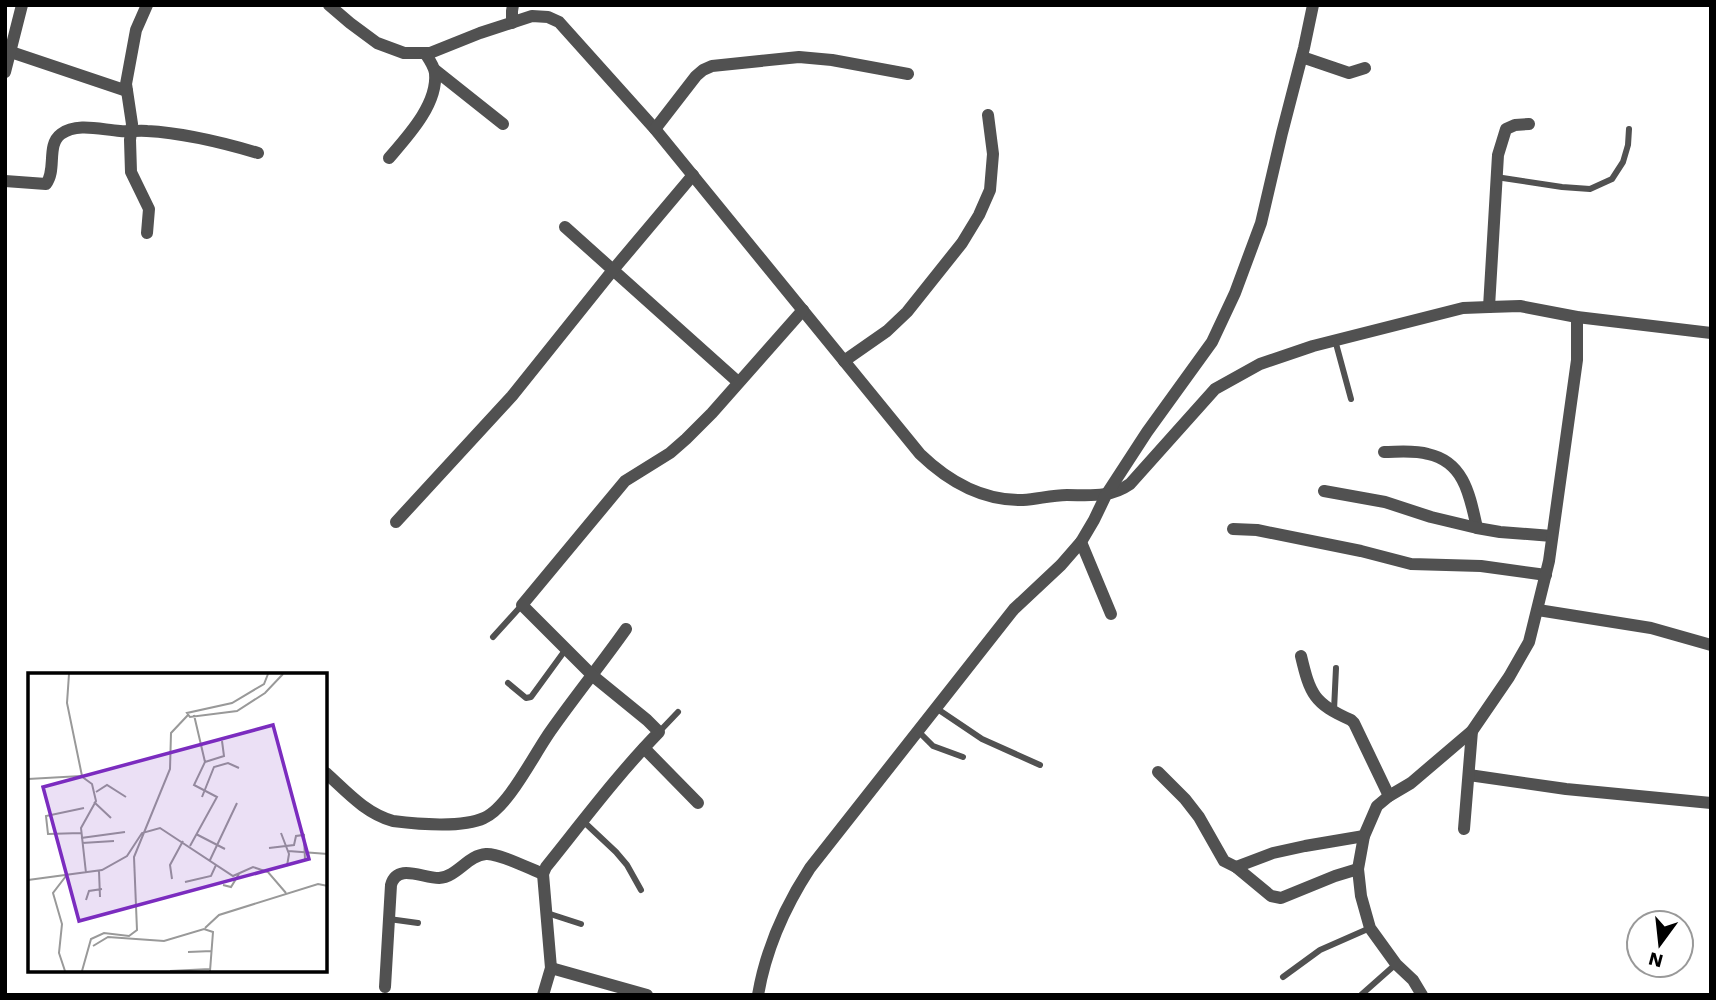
<svg xmlns="http://www.w3.org/2000/svg" width="1716" height="1000" viewBox="0 0 1716 1000" font-family="'Work Sans',sans-serif">
	<style>
		.lines { fill: none; stroke-linecap: round; stroke-linejoin: round }
		.service { stroke: #515151; stroke-width: 6 }
		.minor { stroke: #515151; stroke-width: 12 }
		.inset-road { fill: none; stroke: #999; stroke-width: 2 }
		.view { fill: #7b2cbf; fill-opacity: 0.15; stroke: #7b2cbf; stroke-width: 3.5 }
		.inset-edge { fill: none; stroke: #000; stroke-width: 3.5 }
	</style>
	<rect width="100%" height="100%" fill="#fff"/>
	<g class="lines">
		<!-- service -->
		<g class="service">
			<polyline points="1496,177 1562,187 1590,189 1612,179 1623,162 1628,145 1629,129"/>
			<polyline points="1335,340 1351,399"/>
			<polyline points="493,637 522,605"/>
			<polyline points="508,683 526,698 531,697 566,649"/>
			<polyline points="936,708 982,739 1040,765"/>
			<polyline points="1334,710 1336,668"/>
			<polyline points="918,731 933,746 963,757"/>
			<polyline points="659,732 678,712"/>
			<polyline points="583,821 616,852 627,865 641,890"/>
			<polyline points="547,913 581,924"/>
			<polyline points="389,919 418,923"/>
			<polyline points="1283,977 1320,950 1370,928"/>
			<polyline points="1361,995 1396,964"/>
		</g>
		<!-- minor -->
		<g class="minor">
			<path d="M329,5L350,23L377,43L404,53H430L480,33L532,16L548,17L559,22L655,129L920,454C948,481 983,501 1023,500C1038,499 1052,495 1067,495C1090,495 1110,498 1130,484L1215,389L1260,364L1313,346L1463,308L1489,307L1520,306L1577,317L1711,333"/>
			<polyline points="512,23 512,11 513,5"/>
			<polyline points="5,50 127,91"/>
			<polyline points="1302,57 1349,73 1365,68"/>
			<polyline points="435,70 503,124"/>
			<polyline points="5,72 22,5"/>
			<polyline points="655,129 696,76 703,70 712,66 799,57 832,60 908,74"/>
			<path d="M389,158C408,136 438,104 435,73C434,66 429,59 425,53"/>
			<path d="M5,181L46,184C57,170 46,145 61,134C77,122 102,130 120,131C129,132 138,130 147,131C185,133 221,142 258,153"/>
			<polyline points="565,227 738,382"/>
			<polyline points="147,233 149,209 131,172 130,140 132,124 126,84 136,30 147,5"/>
			<polyline points="1489,307 1498,155 1506,129 1515,125 1529,124"/>
			<polyline points="844,361 887,331 907,312 962,243 979,215 990,190 993,154 988,115"/>
			<path d="M1384,452C1398,452 1414,450 1428,454C1465,462 1470,497 1477,528"/>
			<polyline points="1324,491 1385,502 1431,517 1477,528 1500,532 1552,536"/>
			<polyline points="396,522 512,396 613,270 693,175"/>
			<polyline points="1233,529 1257,530 1361,551 1411,564 1481,566 1546,575"/>
			<polyline points="1081,542 1111,614"/>
			<polyline points="1538,610 1651,628 1711,645"/>
			<path d="M1301,656C1310,694 1314,704 1351,720L1354,723L1389,796"/>
			<polyline points="644,748 698,803"/>
			<polyline points="1158,772 1185,799 1199,817 1224,861 1236,867 1271,896 1281,898 1335,876 1358,869"/>
			<path d="M326,773C347,792 365,813 393,821C417,824 463,828 484,818C509,807 535,752 552,729C576,695 602,663 626,629"/>
			<polyline points="1469,775 1566,789 1711,803"/>
			<polyline points="1464,829 1472,731"/>
			<polyline points="1236,867 1273,853 1305,846 1364,836"/>
			<polyline points="551,968 647,995"/>
			<path d="M385,987L391,885C397,863 422,878 439,878C457,877 468,855 486,854C499,853 530,869 543,874"/>
			<path d="M543,995L551,968L543,874L546,867C583,821 618,774 659,732L647,720L593,676L522,605L625,481L670,453L686,439L712,413L803,310"/>
			<path d="M758,995C766,948 784,908 810,868L1014,609L1061,565L1081,542L1094,520L1106,495L1147,432L1212,342L1235,293L1261,223L1282,133L1304,48L1313,5"/>
			<polyline points="1422,995 1413,980 1396,964 1370,928 1361,896 1358,869 1364,836 1377,806 1389,796 1411,783 1472,731 1509,677 1529,642 1549,561 1577,360 1577,317"/>
		</g>
	</g>
	<!-- overview -->
	<g transform="translate(28 673)">
		<rect width="299" height="299" fill="#fff"/>
		<path class="inset-road" d="M41,1L39,30L54,103M240,1L236,11L204,30L159,40L162,44L209,38L237,20L255,1M177,89L196,83L194,68M0,106L53,103L64,111L68,128L53,155L58,200M68,119L79,112L98,124M174,124L186,94L200,90L211,95M66,129L83,145M53,160L20,161L18,143L56,135M253,160L261,181L259,193M168,161L197,176M53,165L97,159M54,170L86,168M162,173L189,124L166,112L177,89L166,42M241,175L266,172L268,163L276,162L277,187M260,178L300,181M182,187L209,130M71,198L72,224M144,206L142,192L155,168M0,207L74,197L99,183L114,160L132,155L205,203L225,194L240,199L258,220M157,209L183,203L188,192M195,212L203,214L211,201M58,227L61,218L74,216M177,255L191,242L290,211L300,213M65,273L80,264L136,268L176,256L185,259L182,298M160,279L184,278M37,298L31,280L34,251L25,220L38,203M54,298L63,266L76,260L101,263L109,257L106,184L142,96L143,60L160,42M142,298L182,296"/>
		<path class="view" d="M245,52L281,186L51,248L15,114Z"/>
		<rect width="299" height="299" class="inset-edge"/>
	</g>
	<!-- border -->
	<rect width="1716" height="1000" fill="none" stroke="#000000" stroke-width="14"/>
	<!-- north arrow -->
	<g transform="translate(1660 944) rotate(195)"><circle r="33" fill="#ffffff" stroke="#999999" stroke-width="2"/>
	<path d="M0-5L12 26L0 18L-12 26Z" fill="#000000"/>
	<text y="-10" font-size="19" font-weight="bold" text-anchor="middle" fill="#000000">N</text>
	</g>
</svg>
